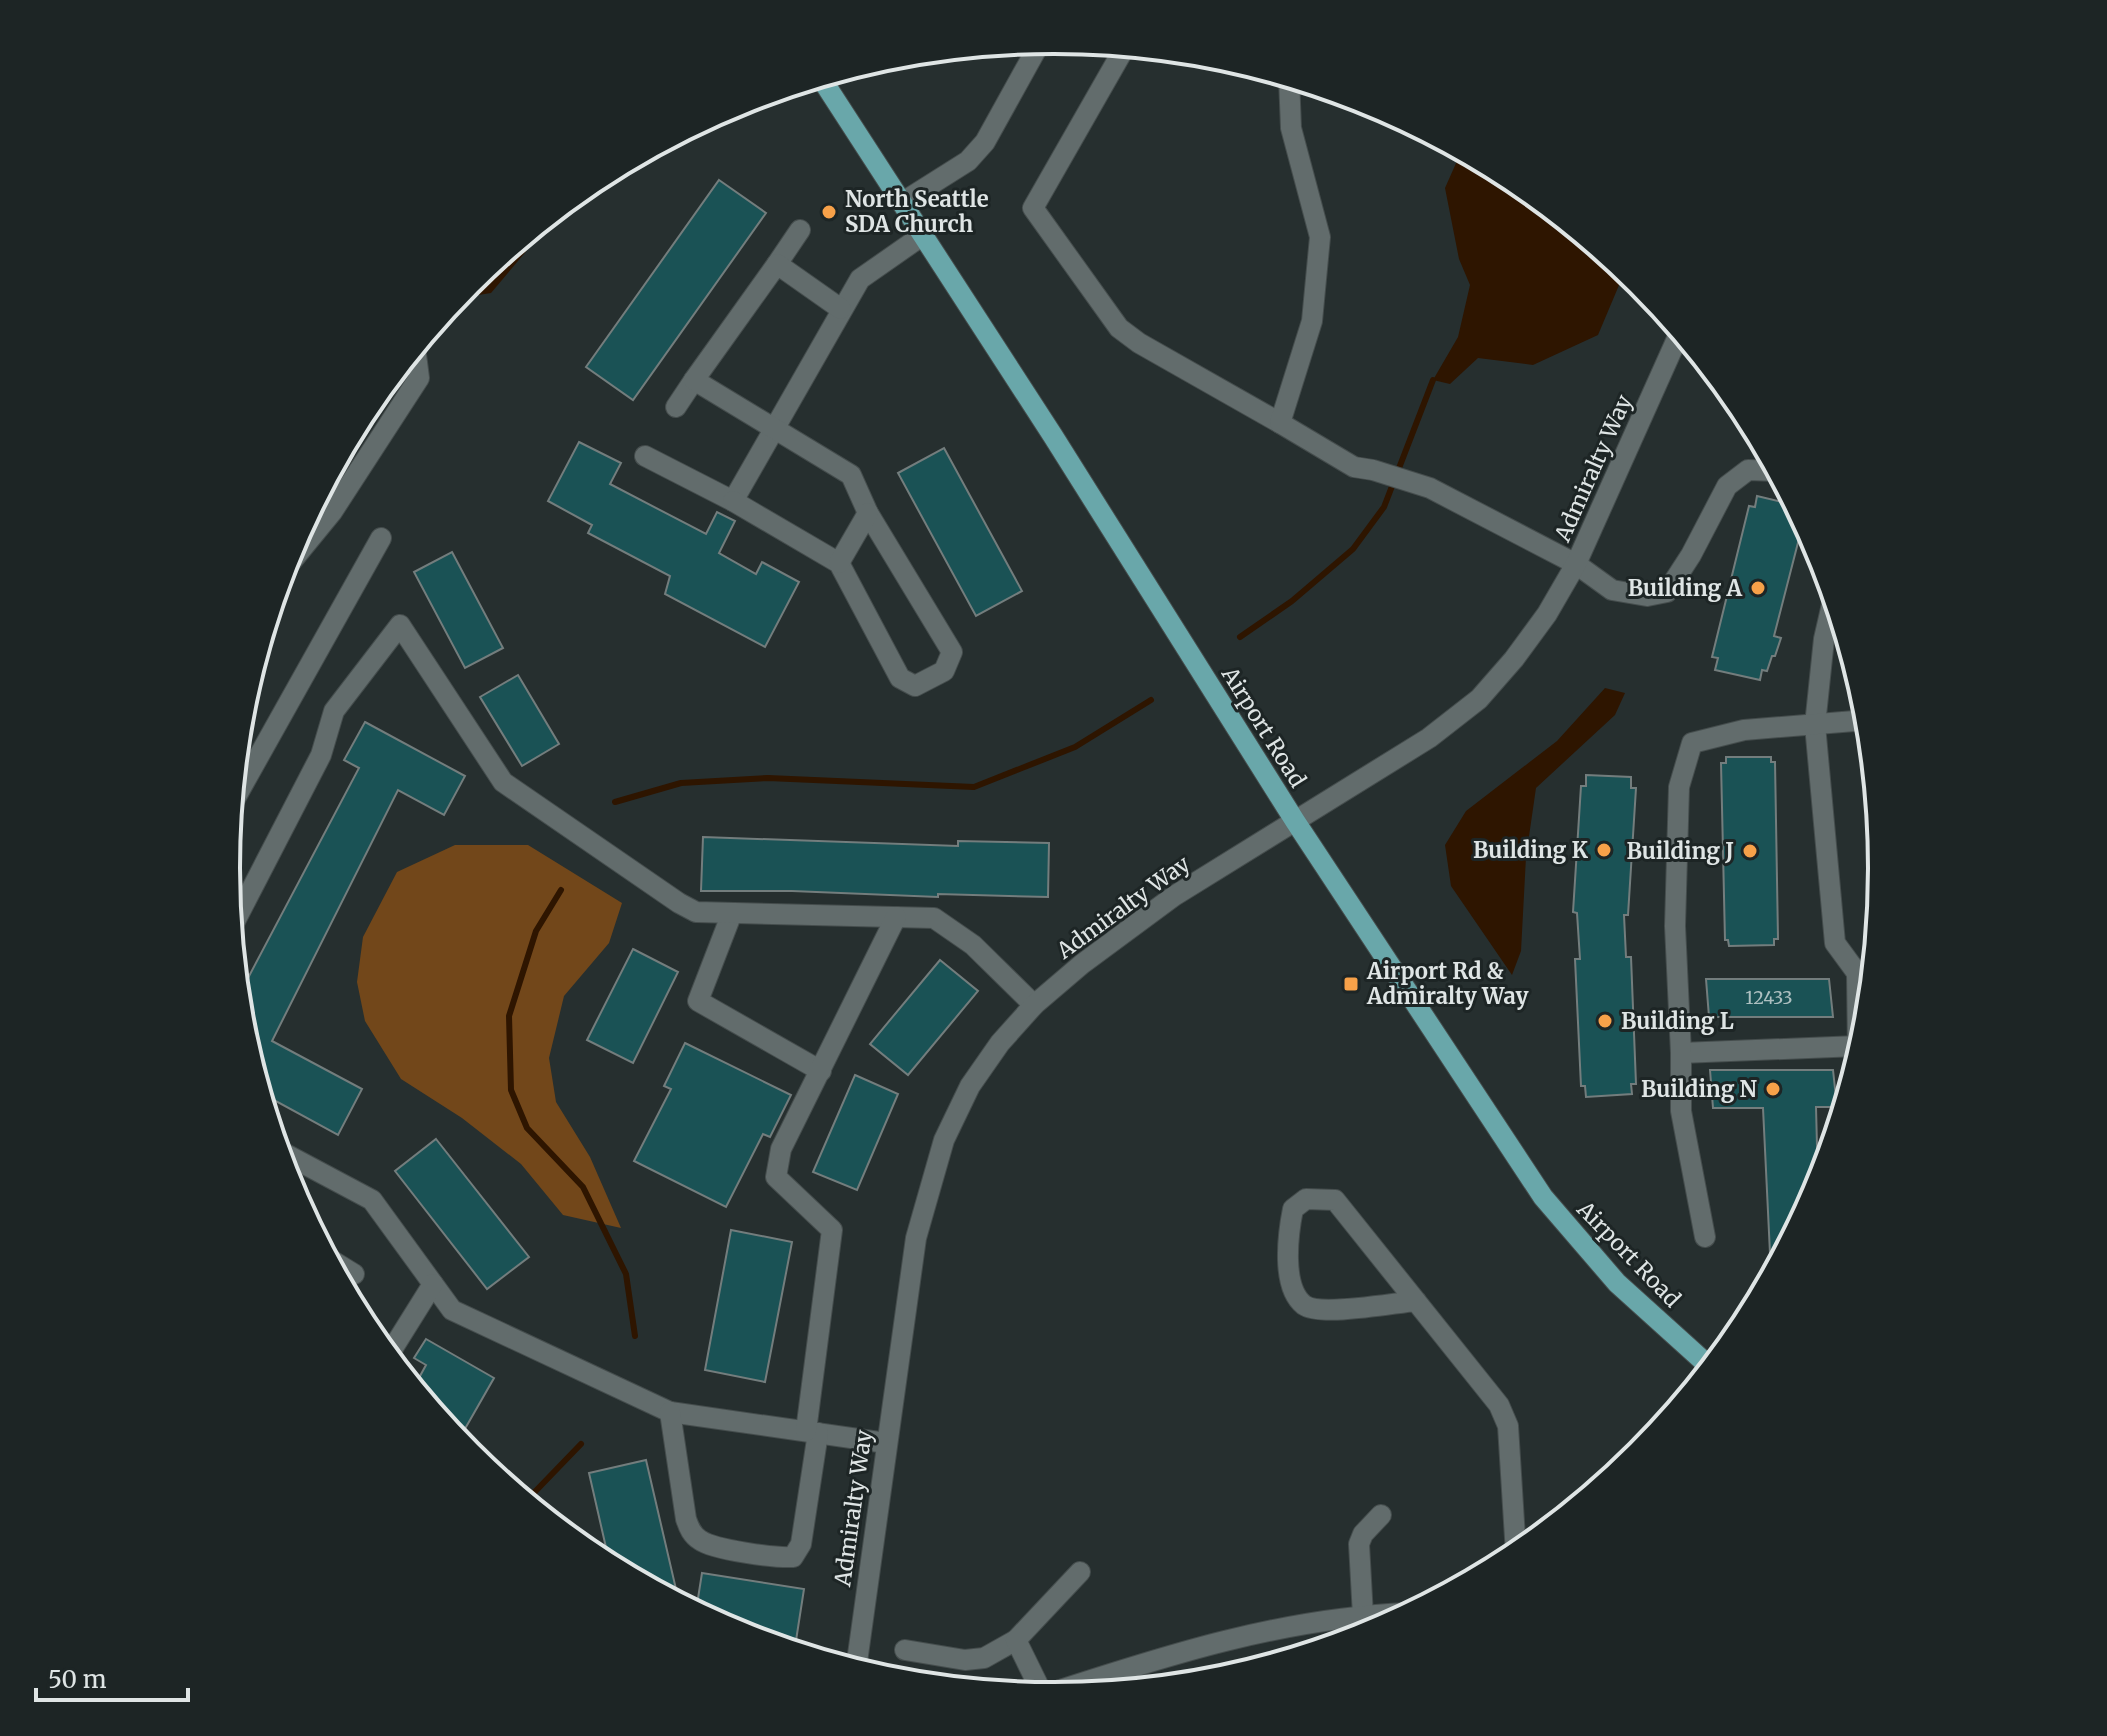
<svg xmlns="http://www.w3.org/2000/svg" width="2107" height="1736" viewBox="0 0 2107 1736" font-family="Merriweather,serif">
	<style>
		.green { fill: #72471a }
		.water { fill: #2e1500 }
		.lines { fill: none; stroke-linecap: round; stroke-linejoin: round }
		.stream { stroke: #2e1500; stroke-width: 6 }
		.building { fill: #1a5255; stroke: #737d7d; stroke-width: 2 }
		.minor-casing { stroke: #454d4d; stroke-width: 22 }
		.major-casing { stroke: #454d4d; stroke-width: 22 }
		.minor { stroke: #626c6c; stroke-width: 20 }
		.major { stroke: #69a7aa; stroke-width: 20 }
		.poi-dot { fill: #f7a149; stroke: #1d2525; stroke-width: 3 }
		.labels { text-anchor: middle; stroke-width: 6; stroke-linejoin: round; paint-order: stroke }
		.number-label { font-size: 18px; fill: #aec0c1 }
		.poi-label { font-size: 22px; font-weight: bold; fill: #dfe5e5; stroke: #1d2525; text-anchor: end }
		.street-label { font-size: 22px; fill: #dfe5e5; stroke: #1d2525 }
		.rim { fill: none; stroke: #dfe5e5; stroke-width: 4 }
	</style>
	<rect width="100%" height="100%" fill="#262f2f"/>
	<!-- green -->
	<polygon class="green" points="455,845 528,845 622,903 609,943 564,996 549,1058 556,1102 590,1157 621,1228 563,1215 521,1164 462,1118 401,1079 365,1021 357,982 363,937 397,872"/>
	<!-- water -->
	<g class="water">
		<polygon points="1461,152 1514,180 1625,271 1598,335 1533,365 1478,358 1450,384 1433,380 1458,337 1470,285 1459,259 1445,188"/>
		<polygon points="572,197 491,293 454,299 468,282"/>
		<polygon points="1605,688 1625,693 1615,715 1536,788 1526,857 1521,951 1512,975 1451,886 1445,845 1466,811 1557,741"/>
	</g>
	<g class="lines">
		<!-- stream -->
		<g class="stream">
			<polyline points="1240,637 1292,601 1353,549 1384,507 1433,380"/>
			<polyline points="615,802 681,783 768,778 974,787 1075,747 1151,700"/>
			<polyline points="561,890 536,931 509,1016 511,1090 527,1128 583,1187 626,1274 635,1336"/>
			<polyline points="526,1501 581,1444"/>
		</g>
	</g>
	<!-- building -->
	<g class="building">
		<polygon points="719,180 766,213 633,400 586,367"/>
		<polygon points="579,442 621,463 610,484 706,534 717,512 735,521 719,553 756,574 762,562 799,582 765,647 665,594 670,576 588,533 592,525 548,501"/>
		<polygon points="944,448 1022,591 976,616 898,473"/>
		<polygon points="1757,496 1794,505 1803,523 1774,636 1781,638 1775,656 1772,656 1767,671 1762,670 1760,680 1715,670 1718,658 1712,657 1749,506 1755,507"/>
		<polygon points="452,552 503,648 465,668 414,572"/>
		<polygon points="518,675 559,744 522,766 480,697"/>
		<polygon points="365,722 465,776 444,815 398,790 272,1041 362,1089 338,1135 261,1093 241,1029 238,997 359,768 344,760"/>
		<polygon points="1726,757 1771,757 1771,762 1775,762 1778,939 1774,939 1774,945 1729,946 1728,940 1725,940 1721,763 1726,763"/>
		<polygon points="1586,775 1631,777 1631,788 1636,788 1628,915 1624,915 1626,957 1631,957 1636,1084 1631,1084 1632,1094 1586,1097 1585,1086 1581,1086 1575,959 1580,959 1577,913 1573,912 1581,786 1586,786"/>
		<polygon points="703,837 958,846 958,841 1049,843 1048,897 938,894 938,897 792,891 701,891"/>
		<polygon points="633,949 678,972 633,1063 587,1040"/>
		<polygon points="940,960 978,991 908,1075 870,1044"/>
		<polygon points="1706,979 1829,979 1833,1017 1709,1017"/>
		<polygon points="685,1043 791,1095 770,1137 763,1134 726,1207 634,1161 671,1089 664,1086"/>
		<polygon points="1710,1070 1833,1070 1837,1107 1816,1107 1818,1185 1771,1274 1763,1108 1713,1108"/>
		<polygon points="855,1075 898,1094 857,1190 813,1172"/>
		<polygon points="436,1139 529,1257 487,1289 395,1171"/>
		<polygon points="731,1230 792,1242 765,1382 705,1370"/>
		<polygon points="426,1339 494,1378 458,1441 414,1387 426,1365 414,1358"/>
		<polygon points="646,1460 679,1602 610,1565 589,1473"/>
		<polygon points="702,1573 804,1589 795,1647 770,1643 736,1633 696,1611"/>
	</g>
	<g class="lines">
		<defs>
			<g id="minor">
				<polyline points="1125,47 1033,208 1119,328 1139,343 1280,423"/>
				<polyline points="1289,78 1291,128 1320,237 1312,321 1280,423 1354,467 1373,470 1430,488 1576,564 1612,590 1647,596 1667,592 1691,555 1727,486 1748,470 1776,471"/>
				<polyline points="903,202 968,161 985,142 1041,41"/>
				<polyline points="777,264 800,230"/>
				<polyline points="676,407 694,380"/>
				<polyline points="645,456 733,501 860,279 923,235"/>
				<polyline points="733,501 839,563 900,678 915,686 944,671 952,652 868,513 851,475 694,380 777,264 841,309"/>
				<polyline points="839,563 868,513"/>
				<polyline points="282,573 332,512 419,378 415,347"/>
				<polyline points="1833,600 1824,639 1815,725 1835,943 1857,973 1858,1053"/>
				<polyline points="232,804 381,538"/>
				<polyline points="732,913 698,1001 821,1071"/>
				<polyline points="231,929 321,755 334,711 400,625 503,782 679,903 696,912 934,918 973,945 1034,1005"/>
				<polyline points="1681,1053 1858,1046"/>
				<polyline points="278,1150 372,1200 452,1310 670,1412 886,1443"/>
				<polyline points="1705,1237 1681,1111 1681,1053 1675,926 1679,787 1692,743 1744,730 1867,720"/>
				<polyline points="328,1258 354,1274"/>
				<path d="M1416,1301C1393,1303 1321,1317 1304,1305C1281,1287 1288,1234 1293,1209L1306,1199L1335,1200L1499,1405L1508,1426L1516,1554"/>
				<polyline points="388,1356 433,1284"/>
				<path d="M670,1412L686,1519C689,1528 692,1535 700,1540C714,1550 775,1558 793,1557L801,1544L818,1433"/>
				<polyline points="806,1431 832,1230 776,1177 781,1149 896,917"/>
				<polyline points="1363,1616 1359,1544 1363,1534 1381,1515"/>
				<polyline points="905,1650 965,1660 984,1658 1016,1640"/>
				<polyline points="856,1669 916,1238 944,1140 970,1086 1000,1043 1034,1005 1082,964 1174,896 1429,738 1479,699 1514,659 1547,614 1576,564 1680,332"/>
				<polyline points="1043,1695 1016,1640 1080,1572"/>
				<path d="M1045,1695C1164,1656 1282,1618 1408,1613"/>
			</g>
			<polyline id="major" points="821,78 1053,436 1295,821 1543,1197 1617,1283 1710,1367"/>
		</defs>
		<!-- minor casing -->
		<use href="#minor" class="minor-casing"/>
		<!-- major casing -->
		<use href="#major" class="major-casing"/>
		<!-- minor -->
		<use href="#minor" class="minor"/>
		<!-- major -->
		<use href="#major" class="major"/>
	</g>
	<!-- markers -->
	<g class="poi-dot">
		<circle cx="829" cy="212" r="8"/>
		<circle cx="1758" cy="588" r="8"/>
		<circle cx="1604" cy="850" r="8"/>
		<circle cx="1750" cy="851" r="8"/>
		<rect x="1343" y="976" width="16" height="16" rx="4"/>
		<circle cx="1605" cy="1021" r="8"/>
		<circle cx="1773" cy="1089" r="8"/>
	</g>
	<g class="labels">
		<!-- number labels -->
		<g class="number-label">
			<text x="1769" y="1004">12433</text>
		</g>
		<!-- poi labels -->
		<g class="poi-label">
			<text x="845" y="207" text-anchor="start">North Seattle<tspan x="845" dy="25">SDA Church</tspan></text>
			<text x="1742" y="596">Building A</text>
			<text x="1588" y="858">Building K</text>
			<text x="1734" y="859">Building J</text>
			<text x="1367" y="979" text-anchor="start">Airport Rd &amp;<tspan x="1367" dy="25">Admiralty Way</tspan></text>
			<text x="1621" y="1029" text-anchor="start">Building L</text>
			<text x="1757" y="1097">Building N</text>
		</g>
		<!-- street labels -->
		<g class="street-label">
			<text transform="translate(1593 468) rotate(-66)" y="8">Admiralty Way</text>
			<text transform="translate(1264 727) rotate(58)" y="8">Airport Road</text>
			<text transform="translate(1123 907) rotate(-36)" y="8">Admiralty Way</text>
			<text transform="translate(1629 1254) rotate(46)" y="8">Airport Road</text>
			<text transform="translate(853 1508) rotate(-82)" y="8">Admiralty Way</text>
		</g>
	</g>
	<!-- crop -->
	<path d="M0 0H2107V1736H0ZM240 868a814 814 0 1 1 1628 0a814 814 0 1 1-1628 0Z" fill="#1d2525" fill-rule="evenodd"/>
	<path class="rim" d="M240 868a814 814 0 1 1 1628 0a814 814 0 1 1-1628 0Z"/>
	<!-- scale -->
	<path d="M36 1688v12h152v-12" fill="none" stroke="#dfe5e5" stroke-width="4"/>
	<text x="48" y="1688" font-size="24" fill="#dfe5e5" stroke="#1d2525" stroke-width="6" paint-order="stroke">50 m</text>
</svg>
